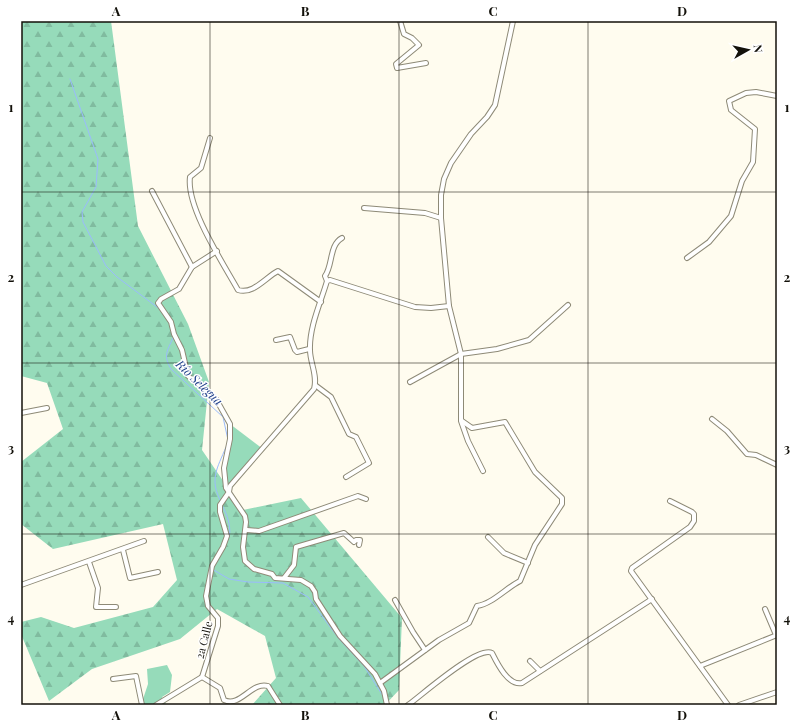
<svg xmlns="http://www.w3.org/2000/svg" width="798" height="726" viewBox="0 0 798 726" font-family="'Playfair Display',serif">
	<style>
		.forest { fill: url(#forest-firs) }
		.green { fill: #96dbba }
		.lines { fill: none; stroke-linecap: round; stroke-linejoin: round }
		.stream { stroke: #9abbfd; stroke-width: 1 }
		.minor-casing { stroke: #8e8a77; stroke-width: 6 }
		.minor { stroke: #fff; stroke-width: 4 }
		.grid { fill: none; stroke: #13110a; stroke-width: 1; stroke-opacity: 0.55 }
		.labels { text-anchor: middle; stroke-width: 3; stroke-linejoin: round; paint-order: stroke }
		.street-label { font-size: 11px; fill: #13110a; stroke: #fff }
		.water-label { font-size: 12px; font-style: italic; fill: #20408b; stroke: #fff }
		.neatline { fill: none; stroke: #13110a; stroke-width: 1.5 }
		.grid-label { font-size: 13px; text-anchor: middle; font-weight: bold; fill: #13110a }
	</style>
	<defs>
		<pattern id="forest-firs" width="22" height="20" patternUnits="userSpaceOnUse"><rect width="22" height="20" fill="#96dbba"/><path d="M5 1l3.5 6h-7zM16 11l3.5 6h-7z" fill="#80bb9f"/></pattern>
	</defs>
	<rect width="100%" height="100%" fill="#fffcef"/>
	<!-- forest -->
	<polygon class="forest" points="21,21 111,21 138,226 188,324 209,382 202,450 243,510 301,498 402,618 399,690 385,705 252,705 276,678 265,636 217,609 180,639 92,669 49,701 21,634 21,622 41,617 74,628 153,607 177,580 163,524 53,549 21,524 21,462 63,429 47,383 21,376"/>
	<!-- green -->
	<g class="green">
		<polygon points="230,424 263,449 230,486 227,485 224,469"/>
		<polygon points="167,665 172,675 170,692 162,697 166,703 163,705 141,705 148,684 147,669"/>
	</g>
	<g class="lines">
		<!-- stream -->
		<g class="stream">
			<polyline points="70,79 98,159 96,187 82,212 83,222 106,266 117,277 161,310"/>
			<path d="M173,338C167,351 163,356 171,369L223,417L228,440"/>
			<path d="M221,502C209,479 217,469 226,447"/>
			<path d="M222,505C227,514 233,530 228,540"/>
			<polyline points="212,569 229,579 248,582 283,583 308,597 339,639 364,666 383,696"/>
		</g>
		<defs>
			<g id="minor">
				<polyline points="400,21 404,34 412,38 419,45 396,64 397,68 426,63"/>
				<path d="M210,138L201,168L190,177C186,207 223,263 238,290C253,295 266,277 278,271L321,302"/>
				<polyline points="152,191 192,267"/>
				<polyline points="364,208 425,213 441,218"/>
				<polyline points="217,251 192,267 179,289 161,299 158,303 171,322 174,334 182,350 188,376 216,399 230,424 230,439 224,468 226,488 245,516 246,522 243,547 245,561 254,569 272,574 275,578 301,580 311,586 315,592 316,599 340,636 375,674 384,691 387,705"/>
				<polyline points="687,258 709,242 731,216 742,181 753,162 755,129 731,110 729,101 746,93 756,92 777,96"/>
				<path d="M327,281L325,276C333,265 329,245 342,238"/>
				<polyline points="276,340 290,337 295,350 297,352 309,349"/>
				<polyline points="410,382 461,354 497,349 529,340 568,305"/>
				<polyline points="315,385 331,397 349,434 356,437 369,463 346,477"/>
				<polyline points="21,413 47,408"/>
				<polyline points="712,419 727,431 747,454 756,455 777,465"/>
				<polyline points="483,471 468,441 461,421 461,354 449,306 441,218 441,195 444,179 451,163 471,134 487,117 495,105 513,21"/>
				<polyline points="670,501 692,512 694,514 694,521 690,527 632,568 631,571 728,705"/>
				<polyline points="247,530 259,531 358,496 366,499"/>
				<polyline points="488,537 504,553 528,563"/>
				<polyline points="123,550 130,578 158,572"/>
				<polyline points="89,562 98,588 96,607 116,607"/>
				<polyline points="284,578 294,565 296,547 344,533 354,542 356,540 360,540 359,545"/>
				<polyline points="21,585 144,541"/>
				<polyline points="395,600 413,632 425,650"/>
				<polyline points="765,609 776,635"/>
				<polyline points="530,661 540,671"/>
				<polyline points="700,666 777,635"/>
				<path d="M202,677L220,688L224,700C240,708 252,681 268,686L280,705"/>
				<polyline points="113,679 136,676 142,705"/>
				<path d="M380,683L439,640L469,623L477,606C492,604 506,588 520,581L535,545L562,504V498L535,472L505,422L472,428L462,421"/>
				<path d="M156,705L202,677L218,626V618L208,606L206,596L212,566L223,547L227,536L220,512V505L229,492L230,486L314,389C318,376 310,363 310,350C309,327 321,302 327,281L330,280L415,307L431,308L449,306"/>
				<path d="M408,705C422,695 478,645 492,653C497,663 508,686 522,683L652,599"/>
				<polyline points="739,705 777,692"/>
			</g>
		</defs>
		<!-- minor casing -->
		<use href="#minor" class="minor-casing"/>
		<!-- minor -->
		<use href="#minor" class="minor"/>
	</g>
	<!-- grid -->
	<path class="grid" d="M210,21V705M399,21V705M588,21V705M21,192H777M21,363H777M21,534H777"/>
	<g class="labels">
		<!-- street labels -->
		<g class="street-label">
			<text transform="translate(204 640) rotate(-76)" y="4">2a Calle</text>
		</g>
		<!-- water labels -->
		<g class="water-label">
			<text transform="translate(199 383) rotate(44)" y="4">Río Selegua</text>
		</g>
	</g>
	<!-- border -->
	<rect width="798" height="726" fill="none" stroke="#ffffff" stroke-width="44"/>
	<!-- north arrow -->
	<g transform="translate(748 50) rotate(82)" stroke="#ffffff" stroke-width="3" paint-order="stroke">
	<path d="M0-3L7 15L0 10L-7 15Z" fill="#13110a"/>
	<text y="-6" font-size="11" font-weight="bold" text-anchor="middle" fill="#13110a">N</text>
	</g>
	<rect x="22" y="22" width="754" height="682" class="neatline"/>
	<g class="grid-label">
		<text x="116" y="16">A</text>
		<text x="305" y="16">B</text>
		<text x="493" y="16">C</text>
		<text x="682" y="16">D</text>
		<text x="11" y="112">1</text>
		<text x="787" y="112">1</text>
		<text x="11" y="282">2</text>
		<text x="787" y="282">2</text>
		<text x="11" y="453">3</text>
		<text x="787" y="453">3</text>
		<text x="11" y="623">4</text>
		<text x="787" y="623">4</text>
		<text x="116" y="720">A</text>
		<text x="305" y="720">B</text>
		<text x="493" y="720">C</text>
		<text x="682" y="720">D</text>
	</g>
</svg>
